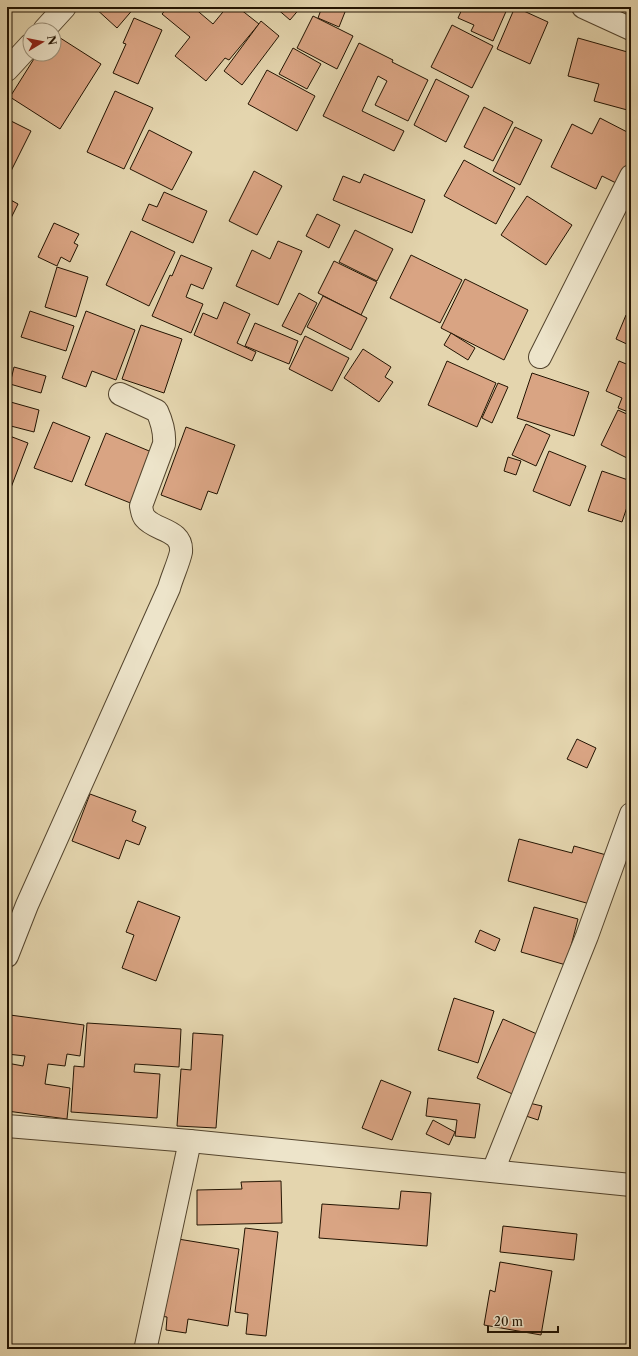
<svg xmlns="http://www.w3.org/2000/svg" width="638" height="1356" viewBox="0 0 638 1356" font-family="'Libre Caslon Text',serif">
	<style>
		.building { fill: #d9a483; stroke: #231402 }
		.lines { fill: none; stroke-linecap: round; stroke-linejoin: round }
		.minor-casing { stroke: #53442d; stroke-width: 24 }
		.minor { stroke: #ede4ca; stroke-width: 22 }
	</style>
	<rect width="100%" height="100%" fill="#e4d5ae"/>
	<filter id="stains"><feTurbulence type="fractalNoise" baseFrequency=".005" numOctaves="4"/><feColorMatrix values="0 0 0 0 .2 0 0 0 0 .09 0 0 0 0 .02 0 0 0 .5 -.17"/></filter>
	<radialGradient id="worn" r=".72"><stop offset=".6" stop-color="#630" stop-opacity="0"/><stop offset="1" stop-color="#630" stop-opacity=".3"/></radialGradient>
	<!-- building -->
	<g class="building">
		<polygon points="94,7 135,7 117,28"/>
		<polygon points="168,7 193,7 213,24 227,7 241,7 240,9 259,24 229,60 225,58 206,81 175,56 190,37 162,14"/>
		<polygon points="275,7 301,7 290,20"/>
		<polygon points="322,7 347,7 339,27 318,18"/>
		<polygon points="463,7 508,7 493,41 471,31 474,25 458,18"/>
		<polygon points="515,7 548,22 530,64 497,49"/>
		<polygon points="313,16 353,36 337,69 297,48"/>
		<polygon points="134,18 162,30 138,84 113,73 126,44 123,43"/>
		<polygon points="261,21 279,36 242,85 224,71"/>
		<polygon points="452,25 493,46 472,88 431,67"/>
		<polygon points="54,34 101,64 60,129 10,97 37,54 54,54"/>
		<polygon points="578,38 631,53 631,111 594,101 599,84 568,76"/>
		<polygon points="359,43 393,60 392,62 428,80 408,121 375,105 387,81 378,76 362,111 404,131 394,151 323,116"/>
		<polygon points="293,48 321,64 307,89 279,74"/>
		<polygon points="267,70 315,96 297,131 248,104"/>
		<polygon points="436,79 469,96 446,142 414,125"/>
		<polygon points="115,91 153,108 124,169 87,152"/>
		<polygon points="484,107 513,122 493,161 464,147"/>
		<polygon points="600,118 631,134 631,162 620,185 602,176 596,189 551,167 572,124 592,134"/>
		<polygon points="7,119 31,131 9,175 7,174"/>
		<polygon points="515,127 542,140 520,185 493,171"/>
		<polygon points="149,130 192,152 172,190 130,169"/>
		<polygon points="464,160 515,188 496,224 444,196"/>
		<polygon points="254,171 282,186 257,235 229,221"/>
		<polygon points="364,174 425,200 412,233 333,200 343,176 360,183"/>
		<polygon points="164,192 207,211 193,243 142,220 149,204 157,207"/>
		<polygon points="527,196 572,225 546,265 501,235"/>
		<polygon points="7,198 18,204 7,226"/>
		<polygon points="317,214 340,225 329,248 306,236"/>
		<polygon points="54,223 79,234 74,243 78,245 70,262 61,257 57,266 38,257"/>
		<polygon points="355,230 393,249 377,281 339,262"/>
		<polygon points="131,231 175,252 149,306 106,285"/>
		<polygon points="278,241 302,251 278,305 236,286 252,250 270,259"/>
		<polygon points="181,255 212,268 203,289 191,284 186,297 203,304 191,333 152,316 170,275 172,276"/>
		<polygon points="411,255 462,280 440,323 390,298"/>
		<polygon points="334,261 377,282 361,315 318,293"/>
		<polygon points="57,267 88,277 76,317 45,307"/>
		<polygon points="465,279 528,310 504,360 441,328"/>
		<polygon points="299,293 317,303 301,335 282,326"/>
		<polygon points="323,296 367,318 351,350 307,327"/>
		<polygon points="224,302 250,314 237,343 256,352 252,361 194,335 203,313 217,319"/>
		<polygon points="30,311 74,326 66,351 21,337"/>
		<polygon points="86,311 135,330 116,380 92,371 86,387 62,378"/>
		<polygon points="626,315 631,316 631,346 616,339"/>
		<polygon points="255,323 298,341 289,364 245,346"/>
		<polygon points="141,325 182,339 164,393 122,379"/>
		<polygon points="451,333 475,348 468,360 444,345"/>
		<polygon points="305,336 349,358 332,391 289,369"/>
		<polygon points="363,349 391,367 385,377 393,382 379,402 344,378"/>
		<polygon points="447,361 496,383 477,427 428,405"/>
		<polygon points="619,361 631,366 631,413 618,408 622,398 606,391"/>
		<polygon points="14,367 46,376 41,393 10,384"/>
		<polygon points="532,373 589,392 574,436 517,418"/>
		<polygon points="498,383 508,387 492,423 482,418"/>
		<polygon points="7,401 39,410 34,432 7,425"/>
		<polygon points="618,410 631,416 631,460 601,445"/>
		<polygon points="53,422 90,437 72,482 34,468"/>
		<polygon points="526,424 550,435 536,466 512,455"/>
		<polygon points="186,427 235,445 217,494 208,491 201,510 161,495"/>
		<polygon points="106,433 154,453 133,504 85,485"/>
		<polygon points="7,435 28,443 7,498"/>
		<polygon points="549,451 586,466 570,506 533,491"/>
		<polygon points="508,457 521,461 516,475 504,471"/>
		<polygon points="602,471 631,481 631,495 622,522 588,511"/>
		<polygon points="577,739 596,748 587,768 567,759"/>
		<polygon points="90,794 136,811 132,821 146,827 139,845 126,840 119,859 72,841"/>
		<polygon points="519,839 572,853 574,846 610,856 597,906 508,881"/>
		<polygon points="138,901 180,917 156,981 122,968 134,935 126,932"/>
		<polygon points="534,907 578,919 566,965 521,952"/>
		<polygon points="480,930 500,939 495,951 475,942"/>
		<polygon points="454,998 494,1011 478,1063 438,1050"/>
		<polygon points="10,1015 84,1025 80,1056 67,1054 65,1066 48,1064 45,1084 70,1088 67,1119 7,1111 7,1063 23,1066 25,1056 7,1054"/>
		<polygon points="503,1019 546,1038 519,1097 477,1078"/>
		<polygon points="87,1023 181,1029 179,1067 135,1064 134,1072 160,1074 157,1118 71,1112 74,1066 84,1067"/>
		<polygon points="193,1033 223,1035 216,1128 177,1126 181,1069 191,1070"/>
		<polygon points="381,1080 411,1092 392,1140 362,1128"/>
		<polygon points="428,1098 480,1104 475,1138 455,1136 457,1120 426,1116"/>
		<polygon points="529,1103 542,1106 538,1120 526,1116"/>
		<polygon points="631,1112 631,1123 628,1122"/>
		<polygon points="433,1120 455,1132 449,1145 426,1134"/>
		<polygon points="281,1181 282,1223 197,1225 197,1190 242,1189 241,1182"/>
		<polygon points="401,1191 431,1193 427,1246 319,1238 322,1204 399,1209"/>
		<polygon points="503,1226 577,1234 574,1260 500,1252"/>
		<polygon points="245,1228 278,1232 266,1336 246,1334 248,1314 235,1312"/>
		<polygon points="172,1238 239,1249 228,1326 188,1319 186,1333 166,1330 167,1317 160,1316"/>
		<polygon points="500,1262 552,1271 541,1335 484,1325 490,1290 495,1292"/>
	</g>
	<g class="lines">
		<defs>
			<g id="minor">
				<polyline points="583,7 631,29"/>
				<polyline points="44,30 65,7"/>
				<polyline points="7,70 30,45"/>
				<polyline points="540,357 631,176"/>
				<path d="M7,956L27,905L169,588C172,577 179,562 181,552C183,529 155,531 145,518C142,515 142,510 141,506L164,444C165,432 162,422 157,411L120,394"/>
				<polyline points="7,1126 190,1141 631,1185"/>
				<polyline points="493,1171 587,936 631,814"/>
				<polyline points="146,1346 190,1141"/>
			</g>
		</defs>
		<!-- minor casing -->
		<use href="#minor" class="minor-casing"/>
		<!-- minor -->
		<use href="#minor" class="minor"/>
	</g>
	<!-- margin -->
	<rect width="638" height="1356" fill="none" stroke="#e4d5ae" stroke-width="24"/>
	<rect x="8" y="8" width="622" height="1340" fill="none" stroke="#231402" stroke-width="2"/>
	<rect x="12" y="12" width="614" height="1332" fill="none" stroke="#231402"/>
	<!-- north arrow -->
	<g transform="translate(42 42) rotate(80)"><circle r="19" fill="#ede4ca" stroke="#9c917a"/>
	<path d="M0-3L7 15L0 10L-7 15Z" fill="#8f2418"/>
	<text y="-6" font-size="11" font-weight="bold" text-anchor="middle" fill="#231402">N</text>
	</g>
	<!-- scale -->
	<path d="M488 1326v6h70v-6" fill="none" stroke="#231402" stroke-width="2"/>
	<text x="494" y="1326" font-size="12" fill="#231402" stroke="#ede4ca" stroke-width="3" paint-order="stroke">20 m</text>
	<rect width="100%" height="100%" filter="url(#stains)"/>
	<rect width="100%" height="100%" fill="url(#worn)"/>
</svg>
